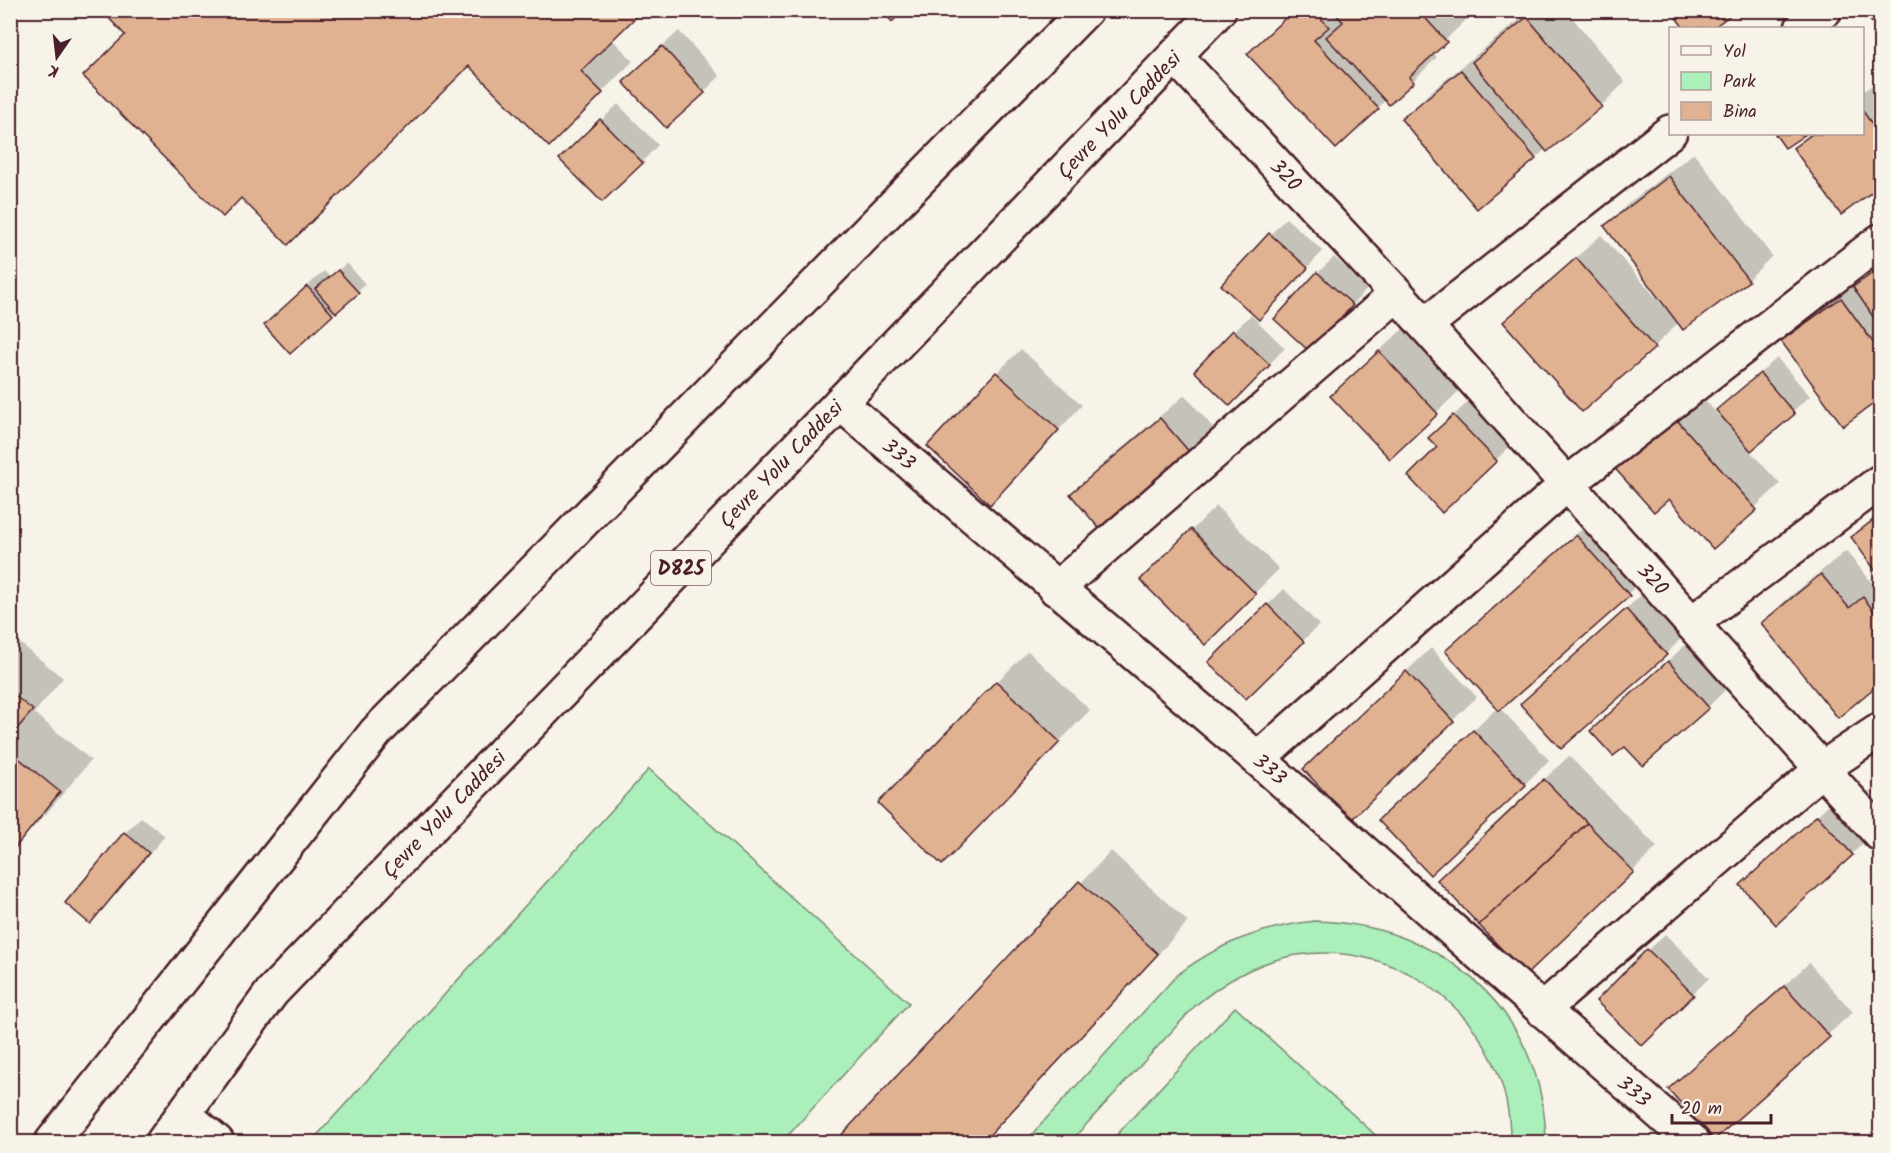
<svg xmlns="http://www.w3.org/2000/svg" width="1891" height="1153" viewBox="0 0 1891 1153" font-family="Kalam,sans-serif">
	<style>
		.green { fill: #abefba; stroke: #7a8772; stroke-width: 1.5 }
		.shadow { fill: #0003 }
		.building { fill: #e0b291; stroke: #4a1f2b; stroke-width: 1.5 }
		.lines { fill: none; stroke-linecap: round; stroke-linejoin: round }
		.minor-casing { stroke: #4a1f2b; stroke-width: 38 }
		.trunk-casing { stroke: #4a1f2b; stroke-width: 38 }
		.minor { stroke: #f7f3e8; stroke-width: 33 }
		.trunk { stroke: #f7f3e8; stroke-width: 33 }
		.labels { text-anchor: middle; stroke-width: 4.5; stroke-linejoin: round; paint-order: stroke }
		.shield { fill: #f7f3e8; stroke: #7e5f64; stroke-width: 1.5 }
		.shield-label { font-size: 20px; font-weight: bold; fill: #4a1f2b }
		.street-label { font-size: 21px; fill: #4a1f2b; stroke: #f7f3e8 }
	</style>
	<rect width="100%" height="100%" fill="#f7f3e8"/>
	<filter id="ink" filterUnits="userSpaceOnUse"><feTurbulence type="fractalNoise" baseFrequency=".0167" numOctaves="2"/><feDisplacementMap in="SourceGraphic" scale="12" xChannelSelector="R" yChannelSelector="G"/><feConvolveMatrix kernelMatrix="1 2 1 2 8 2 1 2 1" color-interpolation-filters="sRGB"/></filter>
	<g filter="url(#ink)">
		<!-- green -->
		<g class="green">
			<polygon points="649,769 909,1003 782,1142 311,1142"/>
			<path d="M1315,921C1442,924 1544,1010 1546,1142H1510C1512,1029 1410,938 1297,955C1258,961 1226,980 1196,1005L1070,1142H1025L1177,975C1219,943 1262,927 1315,921Z"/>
			<polygon points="1235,1007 1383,1142 1110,1142"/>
		</g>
		<!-- shadow -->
		<g class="shadow">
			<polygon points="1294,10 1465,10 1470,16 1433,52 1437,57 1413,81 1389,103 1386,100 1336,147"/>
			<polygon points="1531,10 1566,10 1625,82 1601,106 1535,158 1403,120 1427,95"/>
			<polygon points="679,31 720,76 704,92 641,66"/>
			<polygon points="612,39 633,61 549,145 469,64 241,196 86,76"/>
			<polygon points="1880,80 1880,185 1842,213 1795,148 1809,134 1862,134 1862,92"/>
			<polygon points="618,104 658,145 642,162 562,159"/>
			<polygon points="1694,153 1772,256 1748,280 1679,322 1654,347 1505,322 1601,235 1667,310 1669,309 1606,226 1630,202"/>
			<polygon points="1286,218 1323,251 1275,302 1223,285"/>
			<polygon points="1334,257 1368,288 1326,333 1318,273"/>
			<polygon points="1880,262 1880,397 1844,424 1783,341 1807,317 1866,276"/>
			<polygon points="347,263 365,284 290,352 282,309 324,271 330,277"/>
			<polygon points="1251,315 1285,348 1230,404 1234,331"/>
			<polygon points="1404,328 1461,389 1390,457 1356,372"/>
			<polygon points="1021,349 1082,405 1014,478 997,373"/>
			<polygon points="1777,358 1810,396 1749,450 1780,484 1714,546 1670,497 1612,463 1694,388 1720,417 1722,415 1718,410"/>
			<polygon points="1185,395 1221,437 1197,461 1072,494 1096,470"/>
			<polygon points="1470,400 1512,444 1496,460 1439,447 1447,422"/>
			<polygon points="1216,506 1279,569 1205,643 1142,580"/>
			<polygon points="1880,511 1880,574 1853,538"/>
			<polygon points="1601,512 1653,571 1500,708 1549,760 1525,784 1404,796 1497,708 1447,651"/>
			<polygon points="1846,551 1874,585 1880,580 1880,681 1838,716 1763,623 1787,599"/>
			<polygon points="1651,586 1690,630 1666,654 1522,704"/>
			<polygon points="1284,589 1319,625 1246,697 1210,662"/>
			<polygon points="10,635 63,678 34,713 91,760 46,814 15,846 10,842"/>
			<polygon points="1693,638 1732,683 1708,707 1643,764 1625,745 1592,731"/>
			<polygon points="1431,648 1477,697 1351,818 1329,745"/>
			<polygon points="1028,651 1090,710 973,831 997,682"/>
			<polygon points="1569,756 1657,847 1633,871 1463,856"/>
			<polygon points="1842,792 1876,830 1852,854 1742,885"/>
			<polygon points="141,817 165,836 90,922 125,833"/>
			<polygon points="1111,851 1188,922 983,1142 837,1142"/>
			<polygon points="1665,934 1709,978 1642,1044 1598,1001"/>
			<polygon points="1809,963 1853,1012 1714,1138 1670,1089"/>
		</g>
		<!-- building -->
		<g class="building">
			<polygon points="101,10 643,10 581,71 603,93 549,147 469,66 288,245 241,198 223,217 83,76 125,35"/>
			<polygon points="882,10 904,10 892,22"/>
			<polygon points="1294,10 1313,10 1329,27 1314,40 1379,109 1336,149 1247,54"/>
			<polygon points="1332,10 1418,10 1447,42 1409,77 1414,82 1389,105 1326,37 1343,22"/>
			<polygon points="1670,10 1731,10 1733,13 1713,28 1684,28"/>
			<polygon points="1862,10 1880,10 1880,33"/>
			<polygon points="1527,17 1602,107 1547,152 1472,62"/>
			<polygon points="662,46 705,93 666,128 623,82"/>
			<polygon points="1461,70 1536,159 1477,209 1401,119"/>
			<polygon points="1862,110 1880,135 1880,186 1841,215 1793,148 1812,134 1862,134"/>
			<polygon points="600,119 643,163 602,202 559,159"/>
			<polygon points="1775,134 1806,134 1785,148"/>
			<polygon points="1669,176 1749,281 1683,330 1604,226"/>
			<polygon points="1269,233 1308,268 1259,320 1221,285"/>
			<polygon points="1576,258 1655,348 1582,412 1503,322"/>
			<polygon points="1880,268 1880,327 1853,287"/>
			<polygon points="338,270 359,293 336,313 315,289"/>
			<polygon points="1317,272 1353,305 1310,352 1274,319"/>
			<polygon points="307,286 333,315 290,354 264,325"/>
			<polygon points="1841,298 1880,352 1880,399 1843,426 1781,341"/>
			<polygon points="1233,330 1270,365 1230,406 1194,371"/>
			<polygon points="1379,351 1438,414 1390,459 1330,396"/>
			<polygon points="996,372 1059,430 990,505 927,446"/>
			<polygon points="1760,373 1795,414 1751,451 1716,410"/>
			<polygon points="1669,411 1757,510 1713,549 1669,499 1654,512 1610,463"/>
			<polygon points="1453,415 1497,461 1442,513 1408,476 1437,447 1428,438"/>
			<polygon points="1160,418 1198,462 1108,539 1070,494"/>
			<polygon points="1880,515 1880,577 1851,537"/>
			<polygon points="1191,529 1256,594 1205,645 1140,580"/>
			<polygon points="1576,535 1630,596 1499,711 1445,651"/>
			<polygon points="1821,574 1849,608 1863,597 1880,619 1880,683 1838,718 1761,623"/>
			<polygon points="1267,604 1304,642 1246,699 1208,662"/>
			<polygon points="1626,609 1667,655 1561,749 1520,704"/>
			<polygon points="1668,661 1709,708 1643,766 1625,747 1613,756 1590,731"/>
			<polygon points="1406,671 1454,722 1351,820 1303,769"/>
			<polygon points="996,681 1060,742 942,865 878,803"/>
			<polygon points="10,692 33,710 10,737"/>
			<polygon points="1473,730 1526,785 1430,875 1378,820"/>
			<polygon points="10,751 60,792 15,848 10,844"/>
			<polygon points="1544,779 1587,823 1479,925 1437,880"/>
			<polygon points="1817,815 1853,855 1776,925 1740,885"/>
			<polygon points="1587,823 1634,872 1526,975 1479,925"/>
			<polygon points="124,832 149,853 90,924 65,903"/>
			<polygon points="1079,881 1158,954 983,1142 835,1142"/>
			<polygon points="1647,949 1694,995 1642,1046 1596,1001"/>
			<polygon points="1784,986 1830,1037 1714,1140 1668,1089"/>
		</g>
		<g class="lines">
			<defs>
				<g id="minor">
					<polyline points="1802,28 1825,10"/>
					<polyline points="1175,56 1397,294 1880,834"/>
					<polyline points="1425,325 1670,132"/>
					<polyline points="840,403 1258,759 1693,1142"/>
					<polyline points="1056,589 1397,294"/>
					<polyline points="1692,623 1880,482"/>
					<polyline points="1258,759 1567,484 1880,241"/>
					<polyline points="1542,1010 1823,768 1880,730"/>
					<polyline points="184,1114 217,1142"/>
				</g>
				<g id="trunk">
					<polyline points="52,1142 376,732 1086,10"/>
					<polyline points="163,1142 272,992 1219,10"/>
				</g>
			</defs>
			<!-- minor casing -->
			<use href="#minor" class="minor-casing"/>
			<!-- trunk casing -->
			<use href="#trunk" class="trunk-casing"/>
			<!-- minor -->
			<use href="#minor" class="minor"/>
			<!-- trunk -->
			<use href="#trunk" class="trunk"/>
		</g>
	</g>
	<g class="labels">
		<!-- shield labels -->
		<rect class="shield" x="651" y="551" width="60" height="34" rx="4.5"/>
		<g class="shield-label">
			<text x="681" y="575">D825</text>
		</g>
		<!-- street labels -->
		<g class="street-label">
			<text transform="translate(1119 115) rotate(-46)" y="7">Çevre Yolu Caddesi</text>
			<text transform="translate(1286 175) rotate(47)" y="7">320</text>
			<text transform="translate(899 454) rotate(41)" y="7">333</text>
			<text transform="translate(781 464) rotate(-46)" y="7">Çevre Yolu Caddesi</text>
			<text transform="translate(1653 579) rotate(48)" y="7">320</text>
			<text transform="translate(1270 769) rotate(41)" y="7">333</text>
			<text transform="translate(444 814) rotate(-46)" y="7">Çevre Yolu Caddesi</text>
			<text transform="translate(1634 1091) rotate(41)" y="7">333</text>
		</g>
	</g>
	<!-- margin -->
	<rect width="1891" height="1153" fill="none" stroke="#f7f3e8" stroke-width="36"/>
	<rect x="18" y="18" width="1855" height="1117" fill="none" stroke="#4a1f2b" stroke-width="2" filter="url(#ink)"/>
	<!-- legend -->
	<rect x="1669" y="27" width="195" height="108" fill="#f7f3e8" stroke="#b29e9c" stroke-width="1.5"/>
	<rect x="1681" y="46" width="30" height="9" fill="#f7f3e8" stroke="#b29e9c" stroke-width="1.5"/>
	<text x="1723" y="57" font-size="18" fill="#4a1f2b">Yol</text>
	<rect x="1681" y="72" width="30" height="18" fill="#abefba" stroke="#b29e9c" stroke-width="1.5"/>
	<text x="1723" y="87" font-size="18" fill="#4a1f2b">Park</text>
	<rect x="1681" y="102" width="30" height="18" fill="#e0b291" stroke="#b29e9c" stroke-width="1.5"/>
	<text x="1723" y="117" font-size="18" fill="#4a1f2b">Bina</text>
	<!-- north arrow -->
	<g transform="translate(57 57) rotate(194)" stroke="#f7f3e8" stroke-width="4.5" paint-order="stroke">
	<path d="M0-4.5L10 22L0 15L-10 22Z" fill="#4a1f2b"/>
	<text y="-9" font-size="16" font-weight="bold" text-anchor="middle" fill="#4a1f2b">K</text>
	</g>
	<!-- scale -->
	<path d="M1672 1114v9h99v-9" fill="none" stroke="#4a1f2b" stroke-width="3"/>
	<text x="1681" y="1114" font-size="18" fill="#4a1f2b" stroke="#f7f3e8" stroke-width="4.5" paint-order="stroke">20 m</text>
</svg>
